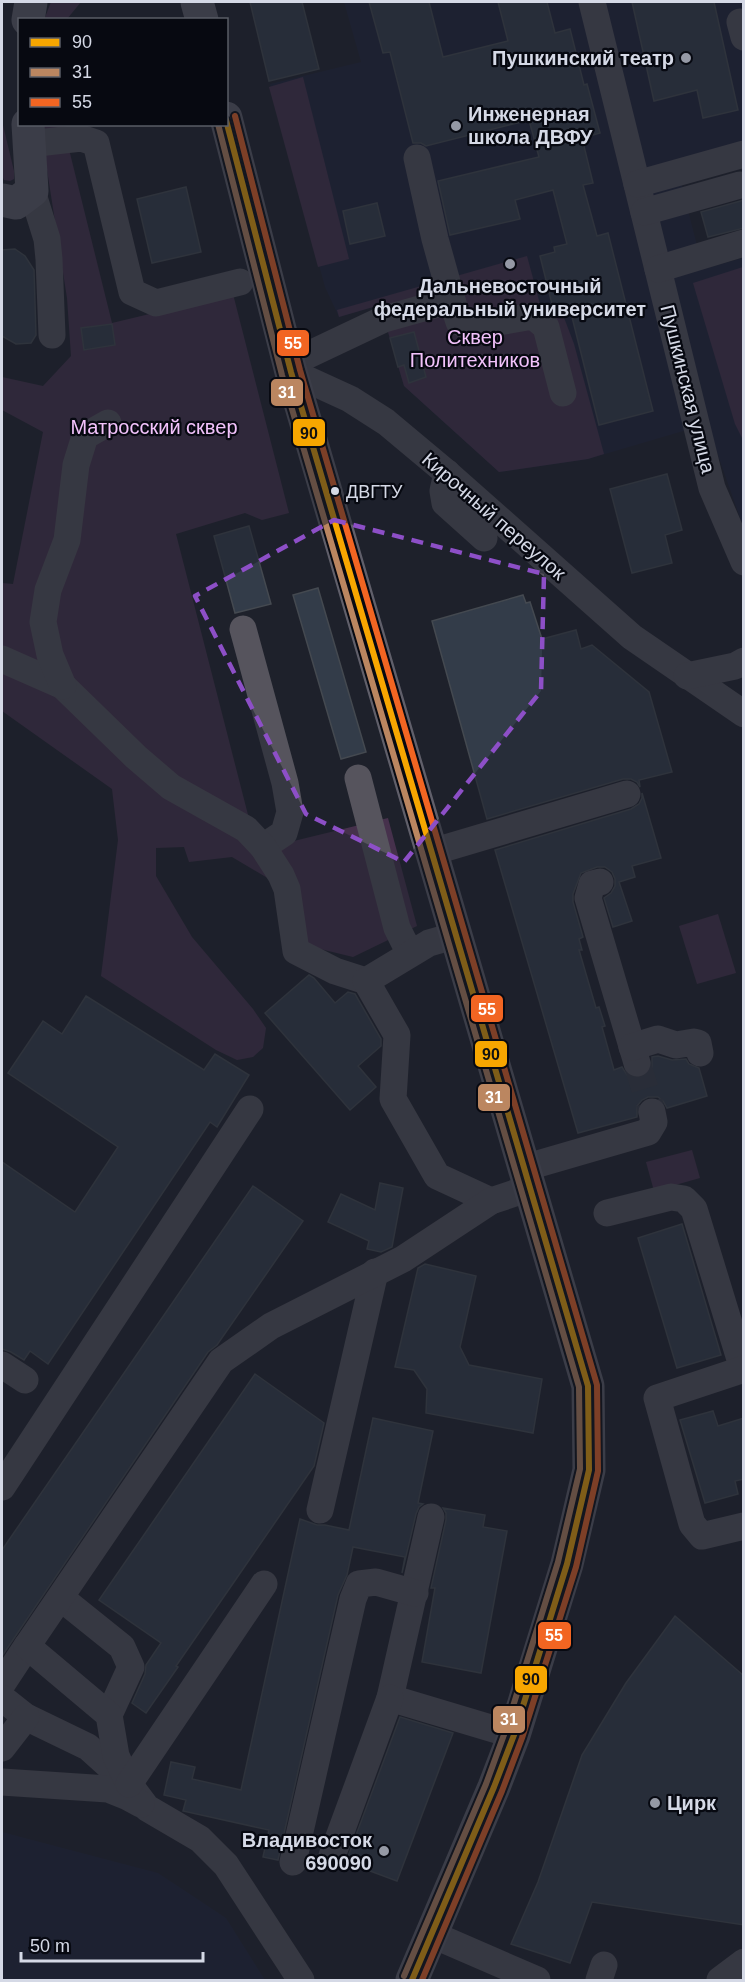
<svg xmlns="http://www.w3.org/2000/svg" width="745" height="1982" viewBox="0 0 745 1982" font-family="Arial,sans-serif">
	<style>
		.built { fill: #1e2339 }
		.green { fill: #46314c }
		.building { fill: #333c49; stroke: #444950; stroke-width: 1.5 }
		.lines { fill: none; stroke-linecap: round; stroke-linejoin: round }
		.minor-tunnel { stroke: #393d47; stroke-width: 27; stroke-dasharray: 27 14; stroke-linecap: butt }
		.minor { stroke: #56545d; stroke-width: 27 }
		.major { stroke: #605f6a; stroke-width: 33 }
		.bus-1-casing { stroke: #070911; stroke-width: 10 }
		.bus-2-casing { stroke: #070911; stroke-width: 10 }
		.bus-3-casing { stroke: #070911; stroke-width: 10 }
		.bus-1 { stroke: #f7a600; stroke-width: 6 }
		.bus-2 { stroke: #bb8660; stroke-width: 6 }
		.bus-3 { stroke: #f26522; stroke-width: 6 }
		.marked { fill: none; stroke: #8d4fc7; stroke-width: 4.5; stroke-dasharray: 12 8; stroke-linejoin: round }
		.poi-dot { fill: #9599a5; stroke: #070911; stroke-width: 2 }
		.bus-dot { fill: #d5d9e6; stroke: #070911; stroke-width: 2 }
		.labels { text-anchor: middle; stroke-width: 4.5; stroke-linejoin: round; paint-order: stroke }
		.bus-label { font-size: 18px; fill: #d5d9e6; stroke: #070911; text-anchor: start }
		.poi-label { font-size: 20px; font-weight: bold; fill: #d5d9e6; stroke: #070911; text-anchor: end }
		.park-label { font-size: 20px; fill: #f2c2fb; stroke: #070911 }
		.street-label { font-size: 20px; fill: #d5d9e6; stroke: #070911 }
		.line-badge { stroke: #070911; stroke-width: 2 }
		.badge-label { font-size: 16px; text-anchor: middle; font-weight: bold; fill: #fff }
		.pale-badge-label { font-size: 16px; text-anchor: middle; font-weight: bold; fill: #111 }
	</style>
	<rect width="100%" height="100%" fill="#1e212b"/>
	<!-- built -->
	<g class="built">
		<polygon points="344,2 743,2 743,146 678,171 703,269 743,258 743,526 707,424 588,459 499,472 404,386 380,305 339,317 325,287 270,84 361,62"/>
		<polygon points="2,1832 158,1873 226,1918 265,1980 2,1980"/>
	</g>
	<!-- green -->
	<g class="green">
		<polygon points="51,2 81,2 67,19 44,20"/>
		<polygon points="303,77 349,259 318,267 269,87"/>
		<polygon points="2,121 14,171 14,179 10,181 4,180 2,176"/>
		<polygon points="40,125 63,125 112,323 233,294 289,513 262,520 245,513 176,534 257,850 388,818 417,926 353,957 304,945 293,893 232,857 189,862 184,847 156,848 156,876 192,937 253,1009 266,1028 263,1048 253,1057 237,1060 216,1050 101,976 118,840 112,789 2,711 2,583 13,584 43,432 2,410 2,377 43,386 71,356 67,298"/>
		<polygon points="527,256 544,319 563,315 574,344 604,454 588,459 499,472 404,386 380,305 339,317 337,310"/>
		<polygon points="743,267 744,267 743,440 735,424 693,283"/>
		<polygon points="718,914 736,973 697,984 679,926"/>
		<polygon points="692,1150 700,1178 654,1191 646,1162"/>
	</g>
	<!-- building -->
	<g class="building">
		<polygon points="250,2 302,2 319,69 269,81"/>
		<polygon points="369,2 429,2 443,57 508,41 498,2 547,2 555,33 570,29 584,85 587,84 600,133 582,138 593,183 583,185 597,236 608,233 653,411 599,425 570,309 560,312 558,307 553,308 540,256 555,252 554,247 567,244 553,190 515,200 520,219 450,235 438,181 539,157 529,120 426,146 421,143 413,143 390,52 383,53"/>
		<polygon points="632,2 714,2 738,110 703,118 697,90 654,101"/>
		<polygon points="186,187 201,252 152,263 137,199"/>
		<polygon points="744,200 744,228 708,237 701,212"/>
		<polygon points="377,203 385,236 350,244 343,211"/>
		<polygon points="15,249 25,256 34,270 36,335 31,343 16,344 2,336 2,250"/>
		<polygon points="112,324 115,345 84,350 81,328"/>
		<polygon points="414,332 426,377 409,383 404,365 398,367 390,338"/>
		<polygon points="667,474 682,530 665,535 672,563 632,573 610,489"/>
		<polygon points="249,526 271,604 235,613 214,536"/>
		<polygon points="318,588 366,752 341,759 293,595"/>
		<polygon points="523,595 526,603 530,602 542,639 576,630 581,649 592,645 649,692 672,772 639,780 640,787 637,782 631,779 623,779 487,819 432,621"/>
		<polygon points="642,793 661,858 632,866 635,877 619,882 632,921 613,927 604,898 611,893 615,886 615,879 612,872 605,867 597,867 581,873 573,894 573,902 583,937 579,939 582,950 579,950 596,1008 599,1007 605,1026 602,1027 614,1070 622,1067 627,1075 634,1078 641,1078 648,1074 652,1067 652,1057 658,1056 672,1060 686,1059 689,1064 699,1068 707,1096 667,1108 663,1101 658,1097 648,1097 642,1100 637,1106 637,1117 578,1133 495,850 631,809 639,804 642,798"/>
		<polygon points="309,975 314,978 335,1003 348,992 355,994 381,1039 381,1046 358,1066 376,1087 350,1110 265,1013"/>
		<polygon points="86,996 204,1070 215,1054 249,1075 217,1127 210,1122 48,1364 30,1351 24,1360 11,1352 2,1349 2,1162 75,1212 118,1147 8,1073 43,1021 62,1034"/>
		<polygon points="380,1183 403,1188 392,1247 381,1252 367,1249 369,1241 328,1222 341,1194 375,1210"/>
		<polygon points="253,1186 303,1221 217,1345 208,1352 2,1656 2,1550"/>
		<polygon points="682,1224 721,1355 677,1368 638,1238"/>
		<polygon points="425,1264 476,1276 460,1347 469,1365 542,1379 533,1433 426,1413 427,1389 414,1370 395,1367 418,1268"/>
		<polygon points="255,1374 324,1423 314,1466 176,1666 178,1667 146,1713 132,1703 145,1674 146,1665 161,1643 99,1600"/>
		<polygon points="713,1411 718,1426 744,1418 744,1479 735,1481 738,1494 705,1503 680,1420"/>
		<polygon points="373,1418 433,1431 418,1503 423,1504 419,1507 416,1514 402,1573 405,1557 353,1547 347,1575 338,1595 278,1860 263,1857 269,1830 183,1811 186,1800 164,1795 171,1762 195,1767 192,1779 241,1790 300,1519 317,1525 325,1525 349,1530"/>
		<polygon points="443,1508 485,1515 483,1527 507,1531 481,1673 422,1662 435,1588 431,1588 446,1520 446,1513"/>
		<polygon points="675,1616 744,1676 744,1925 592,1902 570,1963 511,1944 538,1882 582,1755 626,1683"/>
		<polygon points="400,1717 453,1733 397,1881 346,1862"/>
	</g>
	<g class="lines">
		<!-- minor-tunnel -->
		<polyline class="minor-tunnel" points="637,1063 652,1112"/>
		<!-- minor -->
		<g class="minor">
			<polyline points="592,2 712,488 744,562"/>
			<polyline points="740,22 744,37"/>
			<polyline points="29,144 81,138 96,143 132,292 156,303 240,282"/>
			<polyline points="637,184 744,154"/>
			<polyline points="32,191 47,239 49,259 52,335"/>
			<polyline points="644,212 740,185"/>
			<polyline points="658,269 744,243"/>
			<polyline points="452,300 459,322 469,327 533,316 546,327 563,393"/>
			<polyline points="289,364 384,319 452,300 435,239 417,158"/>
			<polyline points="291,372 350,399 386,422 447,473 632,637 744,714"/>
			<polyline points="447,473 443,491 445,503 484,538"/>
			<polyline points="243,629 285,783 290,812 284,833 263,847"/>
			<polyline points="2,659 63,686 136,757 171,787 246,829 263,847 281,875 287,889 296,951 335,971 366,981"/>
			<polyline points="687,676 735,666 744,661"/>
			<polyline points="63,686 50,655 43,622 48,590 67,540 76,465 85,436 108,423"/>
			<polyline points="358,778 397,928 404,942 413,952"/>
			<polyline points="432,852 627,794"/>
			<polyline points="600,882 592,884 588,898 637,1063"/>
			<polyline points="457,935 429,943 366,981 397,1035 393,1099 437,1176 491,1201"/>
			<polyline points="632,1047 658,1039 676,1045 694,1042 698,1043 700,1053"/>
			<polyline points="524,1168 648,1132 654,1122 652,1112"/>
			<polyline points="607,1213 671,1197 684,1199 694,1209 743,1369"/>
			<polyline points="2,1365 25,1380"/>
			<polyline points="744,1369 657,1398 692,1524 702,1536 744,1526"/>
			<polyline points="2,1487 250,1109"/>
			<polyline points="320,1510 375,1272"/>
			<polyline points="431,1517 390,1698 514,1735"/>
			<polyline points="61,1598 122,1647 131,1667 109,1715"/>
			<polyline points="2,1684 27,1646"/>
			<polyline points="2,1698 26,1717 88,1747 129,1784 147,1808 200,1839 226,1865 301,1980"/>
			<polyline points="2,1748 26,1717"/>
			<polyline points="2,1782 108,1789 128,1797 141,1804"/>
			<polyline points="129,1784 116,1756 109,1715 27,1646 221,1361 271,1326 403,1259 491,1201 530,1188"/>
			<polyline points="129,1784 264,1584"/>
			<polyline points="332,1856 390,1698"/>
			<polyline points="293,1862 353,1599 359,1584 376,1582 415,1593"/>
			<polyline points="431,1934 537,1980"/>
			<polyline points="599,1980 604,1965"/>
			<polyline points="720,1980 744,1962"/>
		</g>
		<!-- major -->
		<g class="major">
			<polyline points="197,2 202,20"/>
			<polyline points="28,20 31,2"/>
			<polyline points="226,118 291,372 588,1386 589,1470 567,1564 514,1735 494,1787 412,1980"/>
			<polyline points="2,200 16,203 32,191 28,124"/>
		</g>
		<defs>
			<polyline id="bus-1" points="226,120 291,372 588,1386 589,1470 567,1564 514,1735 494,1787 412,1980"/>
			<polyline id="bus-2" points="218,124 282,375 579,1387 580,1469 558,1562 505,1732 486,1784 404,1976"/>
			<polyline id="bus-3" points="235,116 300,370 597,1385 598,1471 576,1567 522,1738 502,1791 422,1980"/>
		</defs>
		<!-- bus-1 casing -->
		<use href="#bus-1" class="bus-1-casing"/>
		<!-- bus-2 casing -->
		<use href="#bus-2" class="bus-2-casing"/>
		<!-- bus-3 casing -->
		<use href="#bus-3" class="bus-3-casing"/>
		<!-- bus-1 -->
		<use href="#bus-1" class="bus-1"/>
		<!-- bus-2 -->
		<use href="#bus-2" class="bus-2"/>
		<!-- bus-3 -->
		<use href="#bus-3" class="bus-3"/>
	</g>
	<!-- marked area -->
	<path d="M0 0H745V1982H0ZM334,520L544,574L541,691L404,862L306,814L195,596Z" fill="#1e212b" fill-opacity=".55" fill-rule="evenodd"/>
	<path class="marked" d="M334,520L544,574L541,691L404,862L306,814L195,596Z"/>
	<!-- markers -->
	<g class="poi-dot">
		<circle cx="686" cy="58" r="6"/>
		<circle cx="456" cy="126" r="6"/>
		<circle cx="510" cy="264" r="6"/>
		<circle cx="655" cy="1803" r="6"/>
		<circle cx="384" cy="1851" r="6"/>
	</g>
	<circle class="bus-dot" cx="335" cy="491" r="5"/>
	<g class="labels">
		<!-- bus labels -->
		<g class="bus-label">
			<text x="346" y="498">ДВГТУ</text>
		</g>
		<!-- poi labels -->
		<g class="poi-label">
			<text x="674" y="65">Пушкинский театр</text>
			<text x="468" y="121" text-anchor="start">Инженерная<tspan x="468" dy="23">школа ДВФУ</tspan></text>
			<text x="510" y="293" text-anchor="middle">Дальневосточный<tspan x="510" dy="23">федеральный университет</tspan></text>
			<text x="667" y="1810" text-anchor="start">Цирк</text>
			<text x="372" y="1847">Владивосток<tspan x="372" dy="23">690090</tspan></text>
		</g>
		<!-- park labels -->
		<g class="park-label">
			<text x="475" y="344">Сквер<tspan x="475" dy="23">Политехников</tspan></text>
			<text x="154" y="434">Матросский сквер</text>
		</g>
		<!-- street labels -->
		<g class="street-label">
			<text transform="translate(688 389) rotate(76)" y="7">Пушкинская улица</text>
			<text transform="translate(494 516) rotate(41)" y="7">Кирочный переулок</text>
		</g>
	</g>
	<g class="line-badge">
		<rect x="276" y="329" width="34" height="28" rx="6" fill="#f26522"/>
		<rect x="270" y="378" width="34" height="29" rx="6" fill="#bb8660"/>
		<rect x="292" y="418" width="34" height="29" rx="6" fill="#f7a600"/>
		<rect x="470" y="994" width="34" height="29" rx="6" fill="#f26522"/>
		<rect x="474" y="1040" width="34" height="28" rx="6" fill="#f7a600"/>
		<rect x="477" y="1083" width="34" height="29" rx="6" fill="#bb8660"/>
		<rect x="537" y="1621" width="35" height="29" rx="6" fill="#f26522"/>
		<rect x="514" y="1665" width="34" height="29" rx="6" fill="#f7a600"/>
		<rect x="492" y="1705" width="34" height="29" rx="6" fill="#bb8660"/>
	</g>
	<g class="badge-label">
		<text x="293" y="349">55</text>
		<text x="287" y="398">31</text>
		<text x="487" y="1015">55</text>
		<text x="494" y="1103">31</text>
		<text x="554" y="1641">55</text>
		<text x="509" y="1725">31</text>
	</g>
	<g class="pale-badge-label">
		<text x="309" y="439">90</text>
		<text x="491" y="1060">90</text>
		<text x="531" y="1685">90</text>
	</g>
	<!-- border -->
	<rect width="745" height="1982" fill="none" stroke="#d5d9e6" stroke-width="6"/>
	<!-- legend -->
	<rect x="18" y="18" width="210" height="108" fill="#070911" stroke="#595c66" stroke-width="1.5"/>
	<rect x="30" y="38" width="30" height="9" fill="#f7a600" stroke="#595c66" stroke-width="1.5"/>
	<text x="72" y="48" font-size="18" fill="#d5d9e6">90</text>
	<rect x="30" y="68" width="30" height="9" fill="#bb8660" stroke="#595c66" stroke-width="1.5"/>
	<text x="72" y="78" font-size="18" fill="#d5d9e6">31</text>
	<rect x="30" y="98" width="30" height="9" fill="#f26522" stroke="#595c66" stroke-width="1.5"/>
	<text x="72" y="108" font-size="18" fill="#d5d9e6">55</text>
	<!-- scale -->
	<path d="M21 1952v9h182v-9" fill="none" stroke="#d5d9e6" stroke-width="3"/>
	<text x="30" y="1952" font-size="18" fill="#d5d9e6" stroke="#070911" stroke-width="4.5" paint-order="stroke">50 m</text>
</svg>
